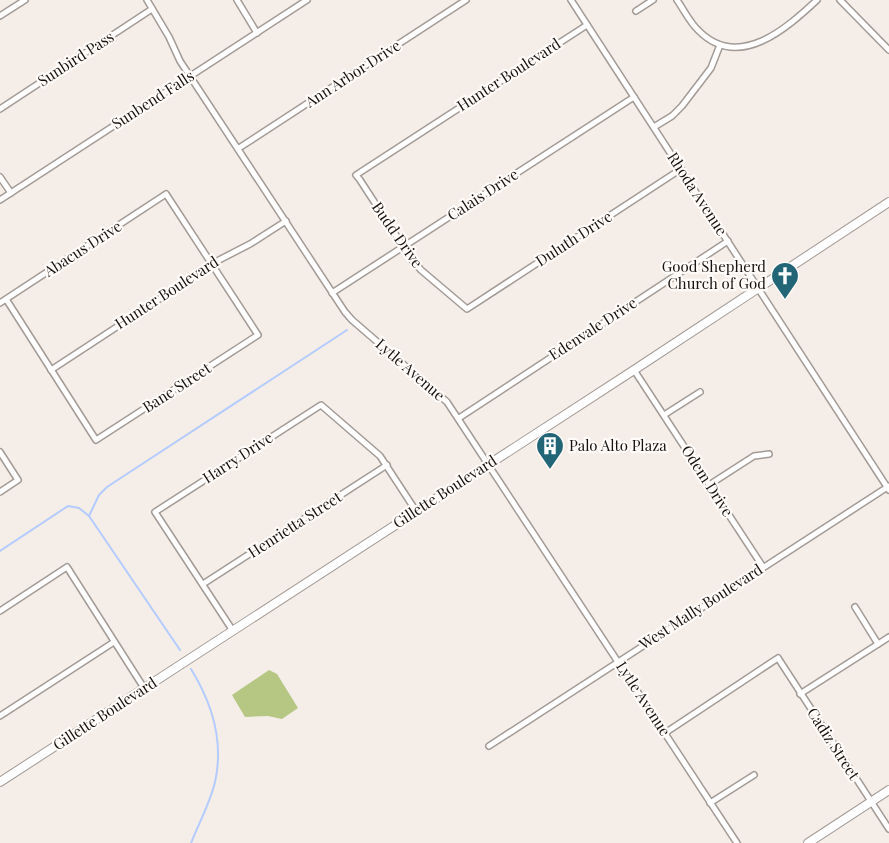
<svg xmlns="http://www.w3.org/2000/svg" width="889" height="843" viewBox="0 0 889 843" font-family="'Playfair Display',serif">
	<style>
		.green { fill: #b5c783 }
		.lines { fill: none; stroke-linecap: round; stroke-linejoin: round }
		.stream { stroke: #b3ccfd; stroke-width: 2 }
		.street-casing { stroke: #a39b96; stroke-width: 8 }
		.secondary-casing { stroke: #a39b96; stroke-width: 10 }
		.street { stroke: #fff; stroke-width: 5 }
		.secondary { stroke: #fff; stroke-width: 8 }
		.labels { text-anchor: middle; stroke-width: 4.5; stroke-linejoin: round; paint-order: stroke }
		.street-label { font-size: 15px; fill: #151210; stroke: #fffbf9 }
		.poi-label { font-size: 15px; fill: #151210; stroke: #fffbf9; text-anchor: end }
	</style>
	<rect width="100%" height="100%" fill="#f5ede7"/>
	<!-- green -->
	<polygon class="green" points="269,670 277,674 298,708 282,719 268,716 245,717 232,695"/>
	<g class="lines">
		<!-- stream -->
		<g class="stream">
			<polyline points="89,516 99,495 107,487 347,330"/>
			<polyline points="0,551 68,506 79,508 89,516 180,650"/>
			<path d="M191,843C199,823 210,803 215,782C224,742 212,703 191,669"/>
		</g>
		<defs>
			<g id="street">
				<polyline points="147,0 169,37 180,61 345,312 352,320 447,402 737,843"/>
				<polyline points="237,0 257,33"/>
				<polyline points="571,0 889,490"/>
				<path d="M677,0C684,10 690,23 699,31C739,71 787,28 817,0"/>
				<polyline points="840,0 889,50"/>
				<polyline points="636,11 653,0"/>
				<polyline points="0,16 25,0"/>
				<polyline points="587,25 356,175 360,180 412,260 421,270 467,309 681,169"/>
				<polyline points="0,109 152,9"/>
				<polyline points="654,127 672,116 682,106 711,68 720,45"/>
				<polyline points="239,148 466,0"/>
				<polyline points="0,177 11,193"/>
				<polyline points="0,200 307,0"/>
				<polyline points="332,293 634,97"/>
				<polyline points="0,303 166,194 258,335 96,440 6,299"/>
				<polyline points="51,370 219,260 250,244 286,221"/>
				<polyline points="634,370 763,567"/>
				<polyline points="664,415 700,392"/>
				<polyline points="459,418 728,241"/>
				<polyline points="0,452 18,480 0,492"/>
				<polyline points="709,485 754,456 769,454"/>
				<polyline points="203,584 387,465"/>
				<polyline points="855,607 878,644"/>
				<polyline points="0,611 67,567 144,688"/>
				<polyline points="233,631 155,512 321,405 380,456 416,511"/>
				<polyline points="800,694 889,637"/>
				<polyline points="0,716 114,642"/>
				<polyline points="665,733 778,658 889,829"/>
				<polyline points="489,746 889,486"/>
				<polyline points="710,803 754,775"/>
			</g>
			<g id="secondary">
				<polyline points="0,782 634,370 889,202"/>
				<polyline points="808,843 889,790"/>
			</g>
		</defs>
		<!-- street casing -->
		<use href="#street" class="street-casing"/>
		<!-- secondary casing -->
		<use href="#secondary" class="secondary-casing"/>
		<!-- street -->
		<use href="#street" class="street"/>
		<!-- secondary -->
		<use href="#secondary" class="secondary"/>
	</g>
	<!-- icons -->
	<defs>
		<symbol id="church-pin" viewBox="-11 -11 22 30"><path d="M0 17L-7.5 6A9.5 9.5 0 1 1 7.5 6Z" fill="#216577" stroke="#fffbf9"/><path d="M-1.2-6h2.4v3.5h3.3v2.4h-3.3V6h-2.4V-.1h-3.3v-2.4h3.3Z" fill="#fff"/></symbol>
		<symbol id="building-pin" viewBox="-11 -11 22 30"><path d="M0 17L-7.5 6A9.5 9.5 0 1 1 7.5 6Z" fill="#216577" stroke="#fffbf9"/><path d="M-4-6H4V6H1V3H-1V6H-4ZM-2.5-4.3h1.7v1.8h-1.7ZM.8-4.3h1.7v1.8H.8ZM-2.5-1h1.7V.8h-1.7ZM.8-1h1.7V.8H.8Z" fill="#fff"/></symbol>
	</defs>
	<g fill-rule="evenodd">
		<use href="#church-pin" x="769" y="260" width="32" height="43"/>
		<use href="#building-pin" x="534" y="430" width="32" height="43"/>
	</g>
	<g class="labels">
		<!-- street labels -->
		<g class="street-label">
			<text transform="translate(76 59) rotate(-33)" y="5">Sunbird Pass</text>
			<text transform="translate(353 74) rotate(-33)" y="5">Ann Arbor Drive</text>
			<text transform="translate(509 75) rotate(-33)" y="5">Hunter Boulevard</text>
			<text transform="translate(153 100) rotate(-33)" y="5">Sunbend Falls</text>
			<text transform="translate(697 194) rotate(57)" y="5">Rhoda Avenue</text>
			<text transform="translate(483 195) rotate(-33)" y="5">Calais Drive</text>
			<text transform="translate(397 235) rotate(55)" y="5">Budd Drive</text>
			<text transform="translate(574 239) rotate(-33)" y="5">Duluth Drive</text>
			<text transform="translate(83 249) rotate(-33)" y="5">Abacus Drive</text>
			<text transform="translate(167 293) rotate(-33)" y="5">Hunter Boulevard</text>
			<text transform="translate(593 329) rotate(-33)" y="5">Edenvale Drive</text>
			<text transform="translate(410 370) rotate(41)" y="5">Lytle Avenue</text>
			<text transform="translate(177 388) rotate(-33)" y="5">Bane Street</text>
			<text transform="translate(238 458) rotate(-33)" y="5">Harry Drive</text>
			<text transform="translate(707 481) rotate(57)" y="5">Odem Drive</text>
			<text transform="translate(445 492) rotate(-33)" y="5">Gillette Boulevard</text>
			<text transform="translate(295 525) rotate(-33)" y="5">Henrietta Street</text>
			<text transform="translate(701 607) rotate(-33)" y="5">West Mally Boulevard</text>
			<text transform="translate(643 699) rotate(57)" y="5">Lytle Avenue</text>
			<text transform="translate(105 714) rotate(-33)" y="5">Gillette Boulevard</text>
			<text transform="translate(833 744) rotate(57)" y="5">Cadiz Street</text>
		</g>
		<!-- poi labels -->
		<g class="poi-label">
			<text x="766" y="272">Good Shepherd<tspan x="766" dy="17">Church of God</tspan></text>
			<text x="569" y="451" text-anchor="start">Palo Alto Plaza</text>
		</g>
	</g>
</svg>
